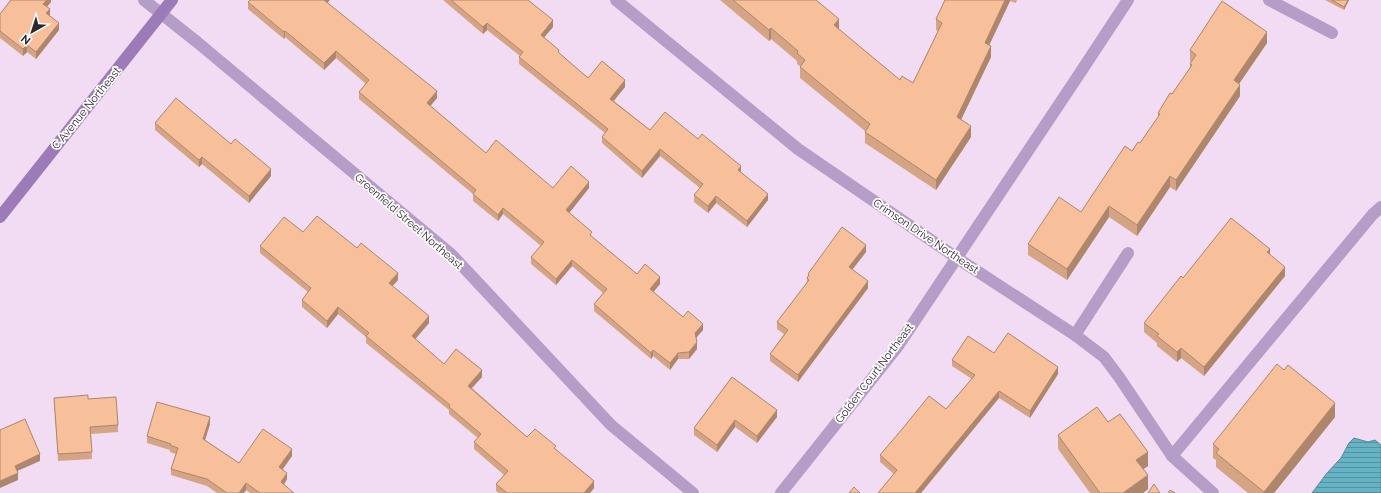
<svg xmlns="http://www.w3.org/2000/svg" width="1381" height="493" viewBox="0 0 1381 493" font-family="Raleway,sans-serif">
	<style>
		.water { fill: url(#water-rules); stroke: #558998 }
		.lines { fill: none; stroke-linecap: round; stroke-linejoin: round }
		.service { stroke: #b49ec8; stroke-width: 12 }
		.minor { stroke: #b49ec8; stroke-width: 12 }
		.secondary { stroke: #9c7bb8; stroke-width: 12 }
		.wall { fill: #d4a484 }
		.shaded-wall { fill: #ad866c }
		.building { fill: #f7bf9a; stroke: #ad866c }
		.labels { text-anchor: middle; stroke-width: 3.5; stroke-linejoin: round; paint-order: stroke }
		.street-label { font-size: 11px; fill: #2e262e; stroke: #fff }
	</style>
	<defs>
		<pattern id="water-rules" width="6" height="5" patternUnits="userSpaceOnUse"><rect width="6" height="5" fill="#66b3c6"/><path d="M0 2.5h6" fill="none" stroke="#5491a1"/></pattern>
	</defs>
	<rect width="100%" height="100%" fill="#f2dcf3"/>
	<!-- water -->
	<polygon class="water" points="1354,438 1368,442 1375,440 1381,445 1381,493 1312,493 1327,473 1341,458 1349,443"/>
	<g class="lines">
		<!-- service -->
		<g class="service">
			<polyline points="1269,0 1332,33"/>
			<polyline points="1082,70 1128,0"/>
			<polyline points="1075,335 1128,253"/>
		</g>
		<!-- minor -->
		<g class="minor">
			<polyline points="144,0 197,42 451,254 611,425 693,493"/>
			<polyline points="616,0 798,149 957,258 1075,335 1104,357 1119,377 1172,456 1213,493"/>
			<polyline points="1172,456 1373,214 1381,207"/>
			<polyline points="781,493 898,346 1082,70"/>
		</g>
		<!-- secondary -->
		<polyline class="secondary" points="0,217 172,0"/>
	</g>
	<!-- wall -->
	<g class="wall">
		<polygon points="10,0 51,0 51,2 47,7 50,16 59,30 36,59 27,52 23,56 0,38 0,14 10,1"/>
		<polygon points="443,0 528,0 553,27 544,37 559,53 588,78 625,87 614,101 650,130 698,139 741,172 768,200 747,227 716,203 708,213 694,202 694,195 700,188 660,156 642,178 602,143 602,137 605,133 519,64 519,57 520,56 487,30 483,34"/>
		<polygon points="720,0 816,0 839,29 900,80 913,83 938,31 936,30 936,19 945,0 1017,0 1016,3 1010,1 989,45 991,57 961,120 971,137 936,190 865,143 865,131 800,78 800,66 797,64 797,61 771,39 769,41"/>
		<polygon points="1325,0 1349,0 1344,10"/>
		<polygon points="248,2 328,3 437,98 430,106 486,153 553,188 589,188 569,213 592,237 637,274 660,284 653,292 683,317 703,330 696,338 697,349 689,359 678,359 670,370 653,356 651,359 594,311 594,304 603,293 572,266 556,285 531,264 531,257 541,246 503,214 498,221 473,201 473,194 359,99 359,92 366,84 336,58 324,70 285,37 284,39 248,9"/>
		<polygon points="1267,43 1239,84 1240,96 1176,191 1170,187 1137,236 1109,217 1067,280 1028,255 1028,244 1081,212 1132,151 1140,143 1158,117 1158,113 1172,94 1190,68 1190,64 1191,62 1190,61 1190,50"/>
		<polygon points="155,123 231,144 271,176 249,203 202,164 199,167 155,130"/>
		<polygon points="303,232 357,248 398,280 392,286 429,323 415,339 444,364 482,377 472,388 527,437 556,449 594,488 590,493 499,493 496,491 496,484 504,475 474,449 474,442 478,438 449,414 449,410 366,343 366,337 338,314 327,328 302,307 302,300 308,292 260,253 260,246"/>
		<polygon points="866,252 852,269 868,288 798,382 770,361 770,354 784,334 777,329 777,322 807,283 807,278 808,276 808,274"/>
		<polygon points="1270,255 1285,276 1204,376 1181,358 1177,362 1157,346 1157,343 1144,332 1144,323 1183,278"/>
		<polygon points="994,353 1058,374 1030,418 999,398 921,493 878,493 894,474 880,462 880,455 946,409 972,379 952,366 952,360"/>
		<polygon points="732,377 777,417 757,443 735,427 717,452 694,435 694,428"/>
		<polygon points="54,398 88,399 118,425 118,432 91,434 92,459 58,461"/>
		<polygon points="1335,417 1274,493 1248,493 1216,467 1216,460 1213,458 1213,444"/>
		<polygon points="1108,422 1148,466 1143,469 1148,489 1143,493 1090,493 1058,449 1058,435"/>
		<polygon points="210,424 205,440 239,463 292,456 283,469 287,479 284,485 294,493 250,493 246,490 244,493 217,493 207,486 171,475 171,469 176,454 170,452 170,450 147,443 147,436"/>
	</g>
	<!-- shaded-wall -->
	<g class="shaded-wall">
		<polygon points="47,0 51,0 51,2 43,11 43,4"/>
		<polygon points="324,0 330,0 324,7"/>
		<polygon points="1005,0 1010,0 1010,1 985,54 985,43"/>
		<polygon points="1348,0 1349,0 1344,10 1344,7"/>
		<polygon points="50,9 50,16 46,13"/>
		<polygon points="839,19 839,30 834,25"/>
		<polygon points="553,20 553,27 541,41 541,35"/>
		<polygon points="59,23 59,30 36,59 36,52"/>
		<polygon points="487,23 487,30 483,34 483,27"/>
		<polygon points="771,28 771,39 769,41 769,30"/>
		<polygon points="285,31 285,37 284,39 284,32"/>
		<polygon points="1267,32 1267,43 1234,91 1234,80"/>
		<polygon points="27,45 27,52 23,56 23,49"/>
		<polygon points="991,46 991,57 957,128 957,117"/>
		<polygon points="336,51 336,58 324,70 324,63"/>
		<polygon points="625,80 625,87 610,105 610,99"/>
		<polygon points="1240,85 1240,96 1176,191 1176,180"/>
		<polygon points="437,91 437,98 427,110 427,103"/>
		<polygon points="971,126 971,137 936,190 936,180"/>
		<polygon points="660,149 660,156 642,178 642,171"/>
		<polygon points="202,157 202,164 199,167 199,160"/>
		<polygon points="741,166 741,172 738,170"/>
		<polygon points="271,169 271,176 249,203 249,196"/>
		<polygon points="1170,176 1170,187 1137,236 1137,225"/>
		<polygon points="589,182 589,188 566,217 566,210"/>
		<polygon points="768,194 768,200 747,227 747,221"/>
		<polygon points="716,196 716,203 708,213 708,206"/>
		<polygon points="1109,206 1109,217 1067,280 1067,269"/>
		<polygon points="503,208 503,214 498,221 498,215"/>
		<polygon points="866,245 866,252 849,274 849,267"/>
		<polygon points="1270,249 1270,258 1267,252"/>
		<polygon points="572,260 572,266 556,285 556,279"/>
		<polygon points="1285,267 1285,276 1204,376 1204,367"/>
		<polygon points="398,273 398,280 389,290 389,283"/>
		<polygon points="660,277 660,284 650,296 650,289"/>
		<polygon points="868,281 868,288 798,382 798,375"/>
		<polygon points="338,307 338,314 327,328 327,321"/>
		<polygon points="429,316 429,323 412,343 412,336"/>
		<polygon points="703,324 703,330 695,339 695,333"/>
		<polygon points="697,342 697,349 689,359 689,352"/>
		<polygon points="1181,348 1181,358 1177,362 1177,352"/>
		<polygon points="653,350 653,356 651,359 651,353"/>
		<polygon points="678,353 678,359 670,370 670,363"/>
		<polygon points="1058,367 1058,374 1030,418 1030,411"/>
		<polygon points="482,370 482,377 468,392 468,386"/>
		<polygon points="999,391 999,398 921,493 915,493"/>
		<polygon points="1335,403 1335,417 1274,493 1264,493 1264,492"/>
		<polygon points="777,410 777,417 757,443 757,436"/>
		<polygon points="210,417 210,424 203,446 203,439"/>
		<polygon points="735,420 735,427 717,452 717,445"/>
		<polygon points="292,449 292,456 279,474 279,467"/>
		<polygon points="1148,452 1148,466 1136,474 1136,460"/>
		<polygon points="40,454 40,461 15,472 15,466"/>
		<polygon points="18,473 18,480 0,488 0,481"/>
		<polygon points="287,473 287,479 281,489 281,482"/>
		<polygon points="1148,475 1148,489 1143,493 1123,493"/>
		<polygon points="594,481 594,488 590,493 584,493"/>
		<polygon points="246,483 246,490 244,493 239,493"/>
	</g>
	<!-- building -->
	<g class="building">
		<polygon points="11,0 47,0 43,4 50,9 46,13 59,23 36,52 27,45 23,49 0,31 0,14"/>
		<polygon points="250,0 324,0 437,91 427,103 486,153 496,140 553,188 571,166 589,182 566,210 592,232 590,235 637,274 645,264 660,277 650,289 683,317 688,311 703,324 695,333 697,342 689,352 678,353 670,363 653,350 651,353 594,304 607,289 572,260 556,279 531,257 544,242 503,208 498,215 473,194 476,190 359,92 369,80 336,51 324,63 285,31 284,32 248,2"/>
		<polygon points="451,0 528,0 553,20 541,35 559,50 558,52 588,78 602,61 625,80 610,99 650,130 665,112 698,139 702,134 741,166 738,170 768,194 747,221 716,196 708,206 694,195 703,184 660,149 642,171 602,137 608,129 519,57 523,52 487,23 483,27"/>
		<polygon points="733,0 816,0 839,19 834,25 900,80 902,76 913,83 942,23 936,19 945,0 1005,0 985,43 991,46 957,117 971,126 936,180 865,132 870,124 800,67 805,60 797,53 798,51 771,28 769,30"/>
		<polygon points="1332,0 1348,0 1344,7"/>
		<polygon points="1222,1 1267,32 1234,80 1240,85 1176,180 1170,176 1137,225 1109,206 1067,269 1028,244 1059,197 1081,212 1125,146 1132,151 1138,142 1140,143 1160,114 1158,113 1170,93 1172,94 1192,65 1190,64 1196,55 1190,50"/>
		<polygon points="176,98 231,144 235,139 271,169 249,196 202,157 199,160 155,123"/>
		<polygon points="317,216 357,248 361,243 398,273 389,283 429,316 412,336 444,364 456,349 482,370 468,386 527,437 535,429 556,446 554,448 594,481 584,493 507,493 496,484 508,471 474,442 481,434 449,407 450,405 366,336 369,333 338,307 327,321 302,300 311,288 260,246 284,217 303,232"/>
		<polygon points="1231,218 1270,249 1267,252 1285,267 1204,367 1181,348 1177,352 1157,336 1159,334 1144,323 1181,276 1183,278"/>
		<polygon points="842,227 866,245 849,267 868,281 798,375 770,354 788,330 777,322 809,280 807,278 809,275 808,274"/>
		<polygon points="1008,333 1058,367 1030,411 999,391 915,493 878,493 897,470 880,455 903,428 929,396 946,409 975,375 952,360 968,336 994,353"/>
		<polygon points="1277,364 1284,370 1288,365 1335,403 1264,492 1216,453 1219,449 1213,444"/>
		<polygon points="732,377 777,410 757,436 735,420 717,445 694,428"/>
		<polygon points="88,395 88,399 116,397 118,425 90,427 92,452 58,454 54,398"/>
		<polygon points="157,402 210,417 203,439 239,463 263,429 292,449 279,467 287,473 281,482 294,493 260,493 246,483 239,493 227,493 207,479 171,469 178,448 170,445 171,444 147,436"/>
		<polygon points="1097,407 1108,422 1120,414 1148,452 1136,460 1148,475 1123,493 1100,493 1058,435"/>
		<polygon points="25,419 40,454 15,466 18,473 0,481 0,430"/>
		<polygon points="1154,484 1160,493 1148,493"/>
		<polygon points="854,487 860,493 849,493"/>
		<polygon points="1170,490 1175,493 1168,493"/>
	</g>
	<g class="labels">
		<!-- street labels -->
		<g class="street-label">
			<text transform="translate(86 108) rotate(-51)" y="4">C Avenue Northeast</text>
			<text transform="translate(409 221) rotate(41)" y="4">Greenfield Street Northeast</text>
			<text transform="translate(926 236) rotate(34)" y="4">Crimson Drive Northeast</text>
			<text transform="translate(874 373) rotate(-53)" y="4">Golden Court Northeast</text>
		</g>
	</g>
	<!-- north arrow -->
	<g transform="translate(32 32) rotate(219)" stroke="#ffffff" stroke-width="3" paint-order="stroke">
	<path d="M0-3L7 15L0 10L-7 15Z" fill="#2e262e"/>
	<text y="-6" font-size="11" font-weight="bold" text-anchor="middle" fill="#2e262e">N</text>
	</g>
</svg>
